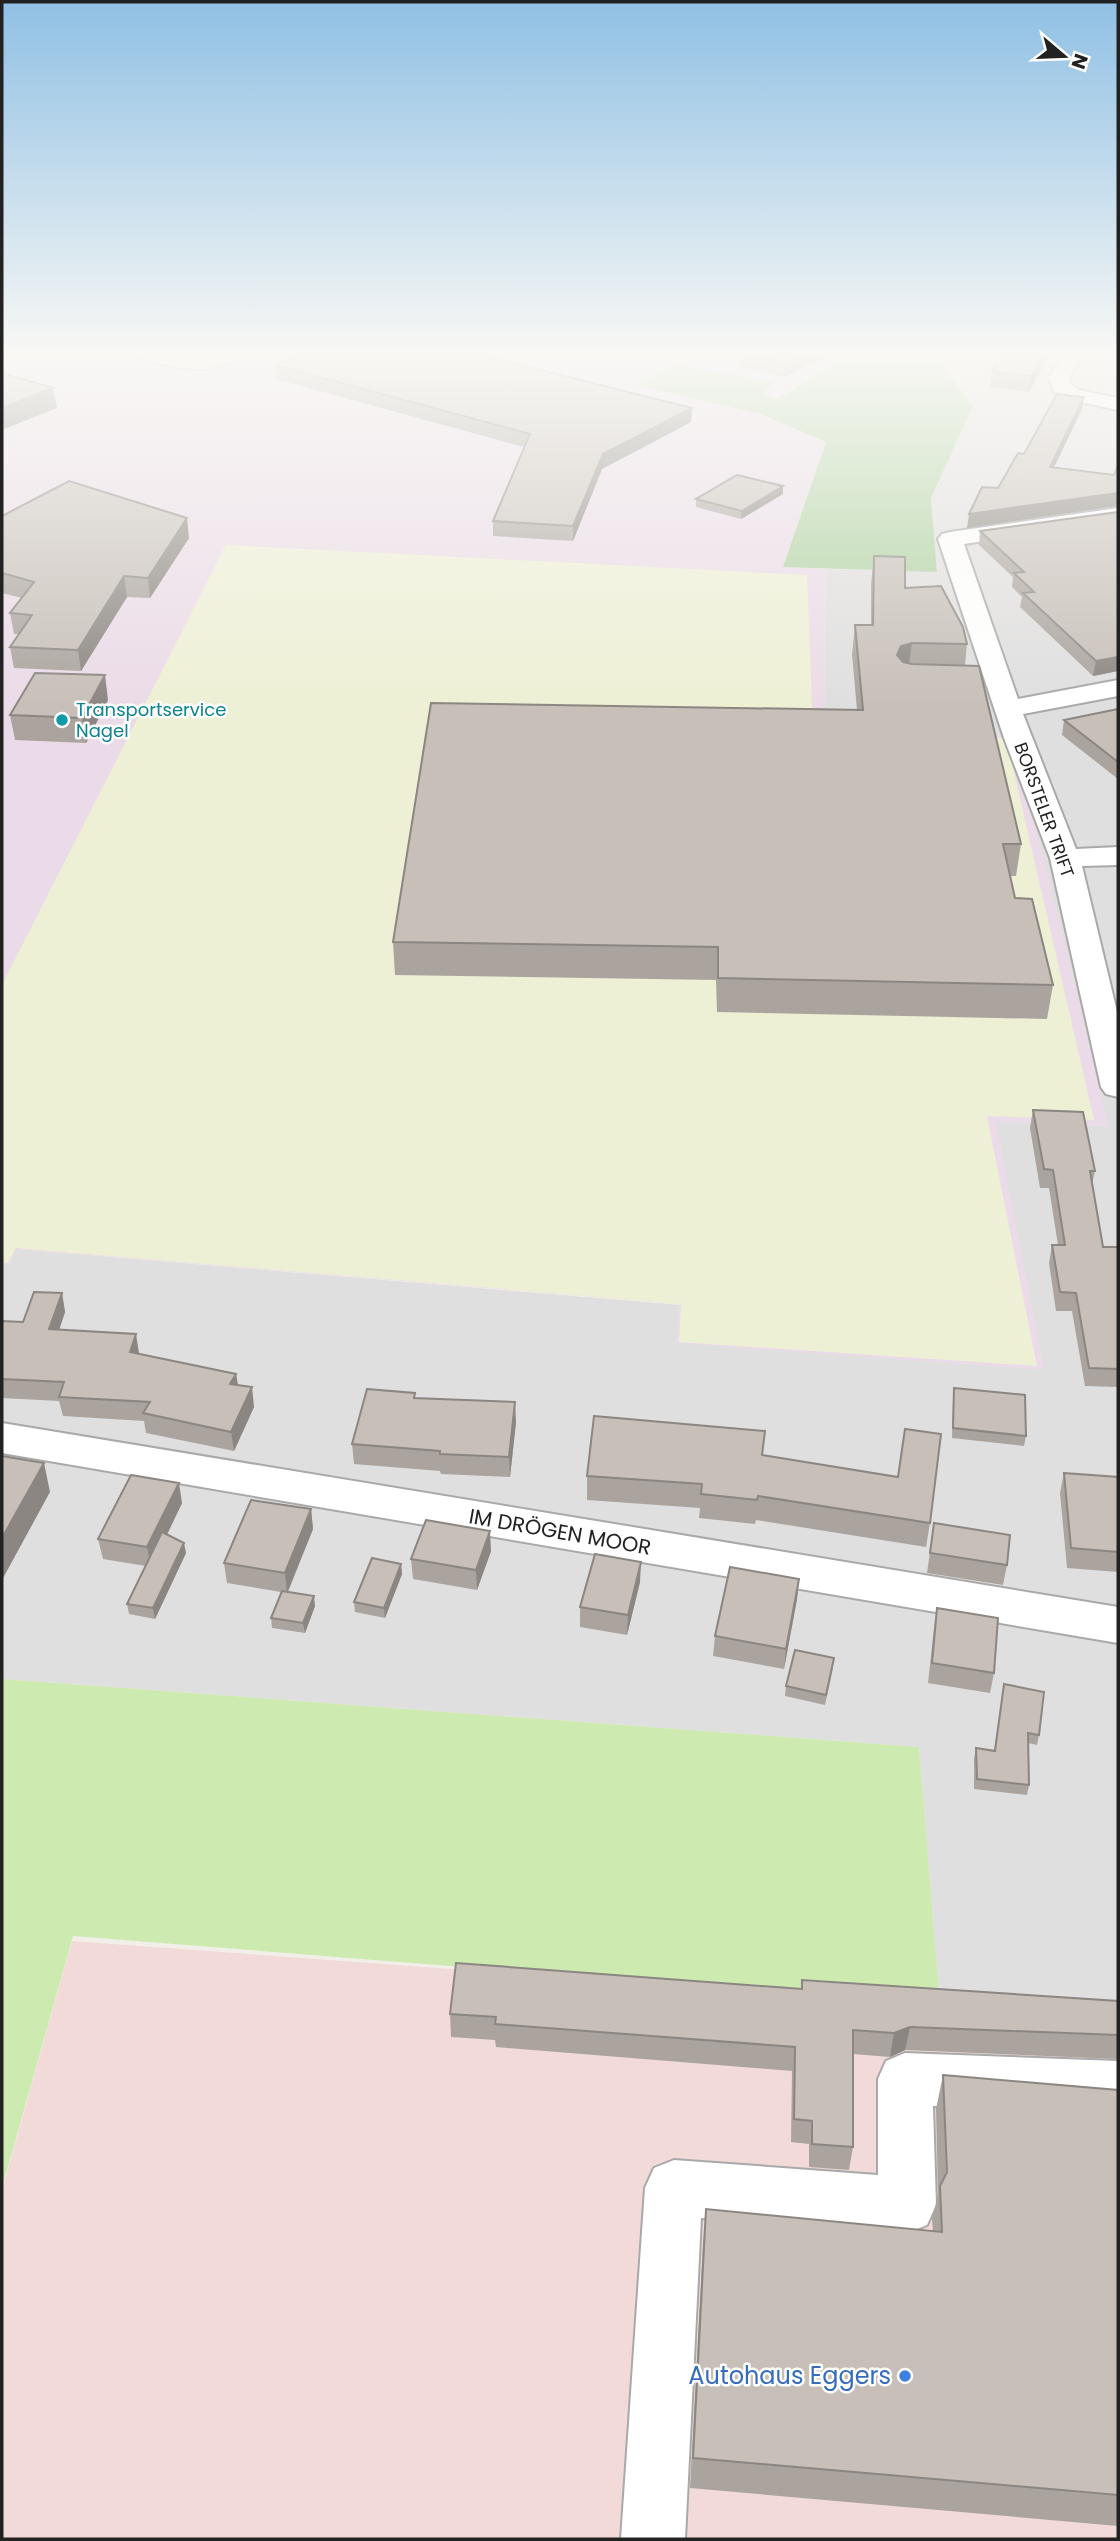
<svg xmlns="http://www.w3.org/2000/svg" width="1120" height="2541" viewBox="0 0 1120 2541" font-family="Poppins,sans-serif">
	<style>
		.residential { fill: #e0dfdf }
		.commercial { fill: #f2dad9 }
		.industrial { fill: #ebdbe8 }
		.farmland { fill: #eef0d5 }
		.grass { fill: #cdebb0 }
		.forest { fill: #add19e }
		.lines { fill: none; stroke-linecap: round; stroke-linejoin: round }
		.minor-casing { stroke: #a9a9a9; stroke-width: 4 }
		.minor { fill: #fff; fill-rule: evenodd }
		.wall { fill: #aba49e }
		.shaded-wall { fill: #8b8681 }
		.building { fill: #c7bfb8; stroke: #8b8681; stroke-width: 2 }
		.culture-dot { fill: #0f9aa8; stroke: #fff; stroke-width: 2.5 }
		.shop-dot { fill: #3f7fe0; stroke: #fff; stroke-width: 2.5 }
		.labels { text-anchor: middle; stroke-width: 5; stroke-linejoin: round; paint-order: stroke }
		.far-culture-label { font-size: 18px; fill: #0d838f; stroke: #fff; text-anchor: start }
		.far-street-label { font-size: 18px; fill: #222; stroke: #fff }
		.street-label { font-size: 21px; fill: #222; stroke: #fff }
		.near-shop-label { font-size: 24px; fill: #366cbe; stroke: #fff; text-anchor: end }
	</style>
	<rect width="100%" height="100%" fill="#f2efe9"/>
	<!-- residential -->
	<polygon class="residential" points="957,351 1118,351 1118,2021 940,2005 919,1747 2,1679 2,1265 9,1265 16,1249 680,1305 677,1343 996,1121 1108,1126 1012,734 824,730 825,569 937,571 931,498 973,406 944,368"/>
	<!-- commercial -->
	<polygon class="commercial" points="72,1941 940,2005 1118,2021 1118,2539 2,2539 2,2190"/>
	<!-- industrial -->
	<polygon class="industrial" points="2,351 856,351 777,399 763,393 773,383 636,385 761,414 826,442 783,566 825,569 824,730 1013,734 1109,1126 996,1122 1044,1370 676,1343 680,1304 17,1249 9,1265 2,1265"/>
	<!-- farmland -->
	<polygon class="farmland" points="226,545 807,575 813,733 1006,738 1094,1120 987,1116 1037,1366 679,1342 681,1304 16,1248 8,1263 2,1263 2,985"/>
	<!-- grass -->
	<polygon class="grass" points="2,1679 919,1747 940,2005 73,1936 2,2188"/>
	<!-- forest -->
	<polygon class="forest" points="856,351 957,351 944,368 973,406 931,498 937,572 783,567 826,442 761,414 635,385 676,365 774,382 763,393 777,399"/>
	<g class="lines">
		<defs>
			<g id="minor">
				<path d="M126,351C149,350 169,356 192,357C214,358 234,350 257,351L237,361L204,369L180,368L129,355Z"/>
				<polygon points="1065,351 1085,351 1069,378 1071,385 1079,390 1118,398 1118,410 1066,399 1054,392 1049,378"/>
				<polygon points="1118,508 1118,522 964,544 1018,699 1118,680 1118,696 1023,714 1076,849 1118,847 1118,865 1082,866 1118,1016 1118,1097 1106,1094 1101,1087 1050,858 1004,738 938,539 942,534 950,532"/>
				<polygon points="2,1423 1118,1607 1118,1643 2,1453"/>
				<polygon points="905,2053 1118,2061 1118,2113 933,2106 936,2205 927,2225 907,2233 701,2218 685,2539 621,2539 645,2188 654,2168 674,2160 878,2175 878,2079 886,2061"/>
			</g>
		</defs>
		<!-- minor casing -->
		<use href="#minor" class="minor-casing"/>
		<!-- minor -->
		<use href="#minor" class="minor"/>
	</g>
	<!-- wall -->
	<g class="wall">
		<polygon points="1002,351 1051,351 1029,392 990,387 992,372"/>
		<polygon points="1086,351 1118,351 1118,357 1086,354"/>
		<polygon points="741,353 824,357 784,377 740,367"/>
		<polygon points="275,365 692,408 691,422 602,469 573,541 493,536 493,521 524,447 276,379"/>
		<polygon points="783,494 741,519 696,507 696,499"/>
		<polygon points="1118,512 1118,671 1093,676 1020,607 1022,597 1012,587 1013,577 979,545 980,531"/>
		<polygon points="2,516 189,538 150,598 127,597 81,671 14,668 10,647 19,634 14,634 10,613 22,598 2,593"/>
		<polygon points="874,556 905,588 967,644 965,665 1021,844 1016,876 1010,876 1015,898 1053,985 1047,1019 717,1012 716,980 395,975 393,942 857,710 852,654 855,625 871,625 871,584"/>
		<polygon points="108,700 86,743 15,740 10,715"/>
		<polygon points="1118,709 1118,779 1062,735 1064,720"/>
		<polygon points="1033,1110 1095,1171 1092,1184 1103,1247 1118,1247 1118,1387 1085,1386 1072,1311 1056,1311 1049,1263 1052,1245 1058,1245 1049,1188 1040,1188 1030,1128"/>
		<polygon points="62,1293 65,1312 59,1330 139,1353 139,1354 236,1374 238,1385 254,1407 234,1451 146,1433 144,1421 63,1416 59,1401 2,1398 2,1321 23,1322"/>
		<polygon points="954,1388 1026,1436 1024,1446 952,1438 953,1398"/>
		<polygon points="415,1398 516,1422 510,1477 441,1474 440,1471 354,1464 352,1444"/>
		<polygon points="763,1455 930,1523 926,1547 756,1520 755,1524 699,1518 700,1508 587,1500 587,1476"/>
		<polygon points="1064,1473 1118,1477 1118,1572 1067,1568 1060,1493"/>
		<polygon points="182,1503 167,1535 186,1553 155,1619 129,1614 127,1604 146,1566 103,1559 98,1539"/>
		<polygon points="311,1509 313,1529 288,1592 315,1606 305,1633 272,1628 271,1618 281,1592 227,1583 224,1563"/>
		<polygon points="934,1523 1007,1565 1003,1585 927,1573"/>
		<polygon points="491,1551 477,1590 413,1579 411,1559"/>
		<polygon points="401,1564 402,1574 385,1618 355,1612 354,1602"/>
		<polygon points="799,1579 797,1599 784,1669 713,1656 715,1636"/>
		<polygon points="640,1582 627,1635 580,1627 580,1607"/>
		<polygon points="937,1608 994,1673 990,1693 928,1683 934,1628"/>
		<polygon points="833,1668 825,1705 785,1696 786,1686"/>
		<polygon points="1004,1684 1039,1735 1037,1745 1028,1743 1029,1785 1027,1795 974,1789 974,1759 976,1748 994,1750"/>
		<polygon points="802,1980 1118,2001 1118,2059 905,2050 890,2057 853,2054 853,2147 849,2170 809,2167 809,2144 791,2142 792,2071 496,2047 495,2040 451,2037 450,2014 801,1989"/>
		<polygon points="943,2075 1118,2090 1118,2526 690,2488 703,2242 706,2209 933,2231 932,2219 938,2195 936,2109"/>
	</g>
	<!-- shaded-wall -->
	<g class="shaded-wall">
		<polygon points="811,351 824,351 824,357 784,377 785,364"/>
		<polygon points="1045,351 1051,351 1029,392 1031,376"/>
		<polygon points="53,388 57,408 2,430 2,408"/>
		<polygon points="1084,397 1082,409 1048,480 1050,467"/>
		<polygon points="692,408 691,422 602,469 573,541 573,526 603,454"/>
		<polygon points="783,486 783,494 741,519 742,511"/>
		<polygon points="1118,493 1118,506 967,528 969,514"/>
		<polygon points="187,518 189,538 150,598 148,578"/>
		<polygon points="124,576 127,597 81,671 78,650"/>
		<polygon points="912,643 908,672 897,655 901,646"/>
		<polygon points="1118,657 1118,671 1093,676 1096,661"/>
		<polygon points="105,675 108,700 86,743 82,718"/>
		<polygon points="62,1293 65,1312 53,1348 49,1329"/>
		<polygon points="136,1334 139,1353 133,1372 130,1352"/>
		<polygon points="236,1374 239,1393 230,1384"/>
		<polygon points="252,1387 254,1407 234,1451 231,1432"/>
		<polygon points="515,1402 516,1422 510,1477 509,1457"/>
		<polygon points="44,1463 50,1492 2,1580 2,1538"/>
		<polygon points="179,1483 182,1503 151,1567 147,1547"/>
		<polygon points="311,1509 313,1529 287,1593 285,1573"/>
		<polygon points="490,1531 491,1551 477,1590 476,1570"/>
		<polygon points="184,1543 186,1553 155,1619 153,1608"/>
		<polygon points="641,1562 640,1582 627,1635 628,1615"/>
		<polygon points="401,1564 402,1574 385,1618 384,1608"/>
		<polygon points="799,1579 797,1599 784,1669 786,1649"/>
		<polygon points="314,1596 315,1606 305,1633 303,1623"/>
		<polygon points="910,2027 905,2050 890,2057 894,2033"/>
	</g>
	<!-- building -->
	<g class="building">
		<polygon points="310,351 465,351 692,408 603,454 573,526 493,521 530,434 275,365"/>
		<polygon points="746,351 811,351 785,364 741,353"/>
		<polygon points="1002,351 1045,351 1031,376 992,372"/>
		<polygon points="5,374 53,388 2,408 2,375"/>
		<polygon points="1057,394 1084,397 1050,467 1114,475 1118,465 1118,493 969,514 982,487 998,488 1018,453 1024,454"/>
		<polygon points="737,475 783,486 742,511 696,499"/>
		<polygon points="69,481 187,518 148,578 124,576 78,650 10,647 32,615 10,613 34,582 2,573 2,516"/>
		<polygon points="1118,512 1118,657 1096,661 1023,593 1034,592 1014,573 1024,572 980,531"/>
		<polygon points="874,556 905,557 905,588 941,586 963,627 967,644 912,643 901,646 897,655 903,662 912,664 979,666 1021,844 1003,844 1015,898 1032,899 1053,985 718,978 718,947 393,942 431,703 863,710 855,625 873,625"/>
		<polygon points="35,673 105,675 82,718 10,715"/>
		<polygon points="1118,709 1118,762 1064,720"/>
		<polygon points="1033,1110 1083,1112 1095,1171 1090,1171 1103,1247 1118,1247 1118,1369 1089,1368 1076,1293 1060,1292 1052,1245 1065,1245 1053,1170 1044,1169"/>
		<polygon points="34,1292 62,1293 49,1329 136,1334 130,1352 236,1374 230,1384 252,1387 231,1432 143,1413 150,1402 59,1397 64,1382 2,1379 2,1321 23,1322"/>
		<polygon points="954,1388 1025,1395 1026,1436 953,1428"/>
		<polygon points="367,1389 415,1393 414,1398 515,1402 509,1457 440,1454 440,1451 352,1444"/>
		<polygon points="594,1416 765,1431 762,1455 898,1477 905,1429 941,1434 930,1523 758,1496 757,1500 701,1494 702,1484 587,1476"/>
		<polygon points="2,1456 44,1463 2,1538"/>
		<polygon points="1064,1473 1118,1477 1118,1552 1071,1548"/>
		<polygon points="131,1475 179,1483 147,1547 98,1539"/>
		<polygon points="251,1500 311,1509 285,1573 224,1563"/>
		<polygon points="426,1520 490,1531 476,1570 411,1559"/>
		<polygon points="934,1523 1010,1535 1007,1565 930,1553"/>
		<polygon points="162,1532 184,1543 153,1608 127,1604"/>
		<polygon points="595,1554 641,1562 628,1615 580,1607"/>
		<polygon points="372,1558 401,1564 384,1608 354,1602"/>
		<polygon points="730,1567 799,1579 786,1649 715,1636"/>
		<polygon points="282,1591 314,1596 303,1623 271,1618"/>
		<polygon points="937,1608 998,1618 994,1673 932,1663"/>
		<polygon points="795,1650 834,1658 826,1695 786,1686"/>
		<polygon points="1004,1684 1044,1692 1039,1735 1028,1733 1029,1785 977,1779 976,1748 995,1751"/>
		<polygon points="456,1963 802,1989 802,1980 1118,2001 1118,2035 910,2027 894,2033 853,2030 853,2147 812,2144 812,2121 794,2119 795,2047 495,2024 496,2017 450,2014"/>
		<polygon points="943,2075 1118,2090 1118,2495 693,2458 706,2209 942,2232 940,2186 947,2172"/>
	</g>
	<!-- sky -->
	<linearGradient id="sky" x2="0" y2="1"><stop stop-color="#8fc0e4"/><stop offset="0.5" stop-color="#f9f8f5"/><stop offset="1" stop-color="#f9f8f5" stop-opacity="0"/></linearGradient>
	<rect width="1120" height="706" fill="url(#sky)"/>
	<!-- markers -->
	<circle class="culture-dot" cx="62" cy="720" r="7"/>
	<circle class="shop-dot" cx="905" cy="2376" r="7"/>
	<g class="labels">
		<!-- far-culture labels -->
		<g class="far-culture-label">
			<text x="76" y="716">Transportservice<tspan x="76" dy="21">Nagel</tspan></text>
		</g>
		<!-- far-street labels -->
		<g class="far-street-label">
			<text transform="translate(1044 810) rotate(70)" y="6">BORSTELER TRIFT</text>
		</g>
		<!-- street labels -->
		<g class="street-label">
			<text transform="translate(560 1532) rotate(10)" y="7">IM DRÖGEN MOOR</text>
		</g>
		<!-- near-shop labels -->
		<g class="near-shop-label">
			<text x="891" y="2384">Autohaus Eggers</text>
		</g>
	</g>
	<!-- border -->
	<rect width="1120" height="2541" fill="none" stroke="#222222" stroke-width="7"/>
	<!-- north arrow -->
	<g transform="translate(1064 56) rotate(109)" stroke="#ffffff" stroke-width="5" paint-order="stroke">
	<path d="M0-5L12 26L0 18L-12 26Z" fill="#222222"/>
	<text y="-10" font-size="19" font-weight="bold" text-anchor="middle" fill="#222222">N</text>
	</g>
</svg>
